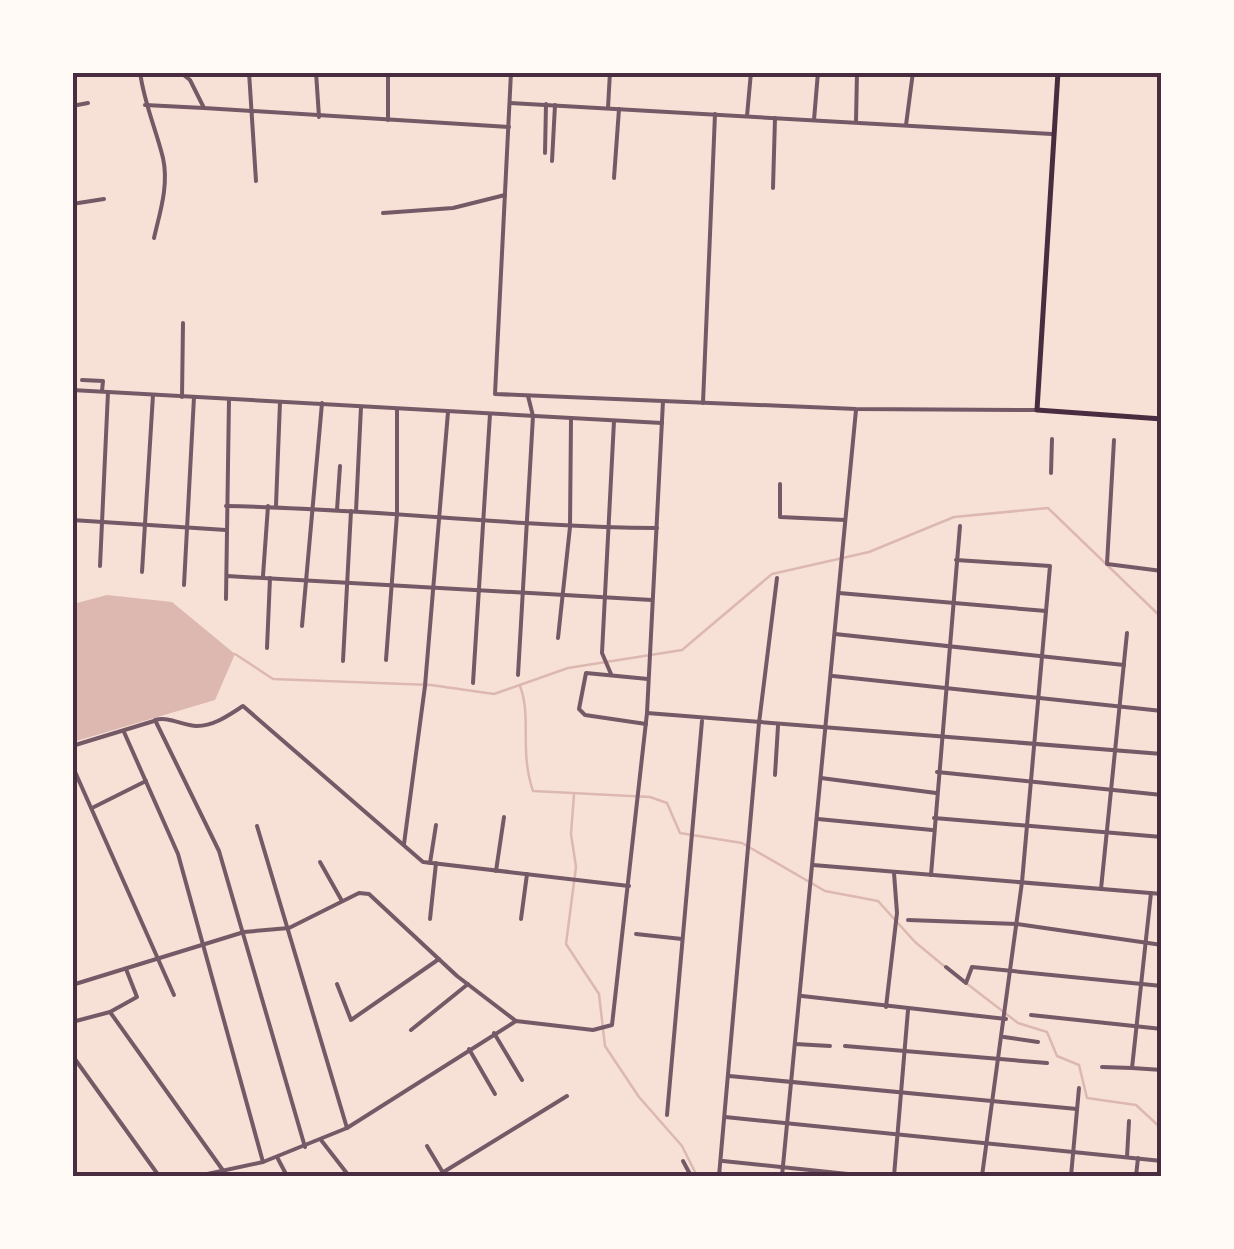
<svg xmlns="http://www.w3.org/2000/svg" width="1234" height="1249" viewBox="0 0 1234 1249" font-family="'Source Sans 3',sans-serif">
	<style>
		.water { fill: #dcb8b0 }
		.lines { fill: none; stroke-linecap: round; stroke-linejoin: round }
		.stream { stroke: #dcb8b0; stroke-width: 2.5 }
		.minor { stroke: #755966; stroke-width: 4 }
		.tertiary { stroke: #755966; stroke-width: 4 }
		.secondary { stroke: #4a2c40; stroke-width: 5 }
		.neatline { fill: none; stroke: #4a2c40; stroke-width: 4 }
	</style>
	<rect width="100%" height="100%" fill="#f7e1d7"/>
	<!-- water -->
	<polygon class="water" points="107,595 172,602 235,654 215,700 73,742 73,604"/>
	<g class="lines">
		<!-- stream -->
		<g class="stream">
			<polyline points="235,654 273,679 431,685 494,694 568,668 682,650 772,574 869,552 954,517 1048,508 1162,618"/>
			<path d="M520,686C532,718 519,750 533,791L650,797L667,803L680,833L742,843L825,891L878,901L915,942L944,966"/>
			<polyline points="574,794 571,834 576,867 566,944 599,994 605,1046 639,1097 682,1146 697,1176"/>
			<polyline points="966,983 1018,1023 1047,1032 1057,1056 1079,1065 1087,1098 1136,1105 1162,1129"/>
		</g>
		<!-- minor -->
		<g class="minor">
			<path d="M140,72C144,103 156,129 163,158C169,185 160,212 154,238"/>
			<polyline points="180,72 190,80 204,108 509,127"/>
			<polyline points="249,72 256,181"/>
			<polyline points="316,72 319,117"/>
			<polyline points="388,72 388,120"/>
			<polyline points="145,105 204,108"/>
			<polyline points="72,106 88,103"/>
			<polyline points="608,108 610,72"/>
			<polyline points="747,116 751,72"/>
			<polyline points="814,120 818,72"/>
			<polyline points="856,122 857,72"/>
			<polyline points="906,125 913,72"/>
			<polyline points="545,153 546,104"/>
			<polyline points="552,161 555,105"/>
			<polyline points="614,178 619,109"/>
			<polyline points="773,188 775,118"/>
			<polyline points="72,204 104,199"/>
			<polyline points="383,213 453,208 505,195"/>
			<polyline points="82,380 103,381 102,391"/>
			<polyline points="72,390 662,423"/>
			<polyline points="182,397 183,323"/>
			<polyline points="703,403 715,114"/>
			<polyline points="1114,440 1107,564 1162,571"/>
			<polyline points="1051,473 1052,439"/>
			<polyline points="780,484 780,517 845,520"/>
			<polyline points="276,505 280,402"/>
			<path d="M226,506C370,508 513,527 657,528"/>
			<polyline points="337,510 340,466"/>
			<polyline points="356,511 361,407"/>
			<polyline points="72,520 226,530"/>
			<polyline points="956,560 1050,566 1022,882 982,1176"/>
			<polyline points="100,566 108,392"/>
			<polyline points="142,572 153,395"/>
			<polyline points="227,576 652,600"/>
			<polyline points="263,576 268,506"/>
			<polyline points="184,585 194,397"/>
			<polyline points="839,593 1046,611"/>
			<polyline points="226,599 229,399"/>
			<polyline points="302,626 322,403"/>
			<polyline points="835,634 1124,665"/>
			<polyline points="558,638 570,527 571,419"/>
			<polyline points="267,648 270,578"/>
			<polyline points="386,660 397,514 397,410"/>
			<polyline points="343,661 351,511"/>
			<polyline points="611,674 602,653 614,421"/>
			<polyline points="518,675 533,416 528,396"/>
			<polyline points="833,676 1162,711"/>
			<polyline points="473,683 490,414"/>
			<polyline points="647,713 1162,754"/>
			<polyline points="646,724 585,715 579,709 586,673 648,679"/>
			<polyline points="124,732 178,854 263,1162"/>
			<polyline points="72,746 154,721"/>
			<polyline points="72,765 174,995"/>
			<polyline points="937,772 1162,795"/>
			<polyline points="775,775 778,726"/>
			<polyline points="821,778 936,793"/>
			<polyline points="92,808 146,781"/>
			<polyline points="934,818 1162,837"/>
			<polyline points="818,819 932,830"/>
			<polyline points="257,826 347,1128"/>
			<polyline points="404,844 425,686 448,412"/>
			<polyline points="320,862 342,901"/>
			<polyline points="430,863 436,825"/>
			<polyline points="813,865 1162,894"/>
			<polyline points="496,871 504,817"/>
			<polyline points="931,875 960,526"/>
			<polyline points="1101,889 1127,633"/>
			<polyline points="1151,893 1132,1068 1162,1070"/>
			<polyline points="430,919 436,863"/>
			<polyline points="521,919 527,874"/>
			<polyline points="908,920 1017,924 1162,945"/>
			<polyline points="636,934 682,939"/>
			<polyline points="946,967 966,983 972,967 1162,986"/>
			<polyline points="337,984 351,1020 439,959"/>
			<polyline points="72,985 244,932 289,928 359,893 369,894 457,976 516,1021"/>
			<polyline points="802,996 1006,1019"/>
			<polyline points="886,1007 897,913 894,873"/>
			<polyline points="110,1012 137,997 126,969"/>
			<polyline points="1031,1015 1162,1029"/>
			<polyline points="72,1022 110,1012 227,1176"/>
			<polyline points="411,1030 468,984"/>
			<polyline points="494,1033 522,1080"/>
			<polyline points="1004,1037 1038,1042"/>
			<polyline points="795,1044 830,1046"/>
			<polyline points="845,1046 1047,1063"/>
			<polyline points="469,1049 495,1094"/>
			<polyline points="72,1055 159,1176"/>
			<polyline points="1102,1067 1132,1068"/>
			<polyline points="729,1076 1077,1109"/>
			<polyline points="667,1115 702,721"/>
			<polyline points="725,1117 1162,1161"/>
			<polyline points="321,1140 349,1176"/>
			<polyline points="427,1146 445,1176"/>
			<path d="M305,1147L219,851L155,720C170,716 182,726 197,726C214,726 229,715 243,706L423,862L629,886"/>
			<polyline points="277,1157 287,1176"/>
			<polyline points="1127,1157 1129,1121"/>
			<polyline points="683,1161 691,1176"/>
			<polyline points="723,1161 867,1176"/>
			<polyline points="437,1176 567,1096"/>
			<polyline points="639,1176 640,1176"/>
			<polyline points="719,1176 759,723 777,578"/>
			<polyline points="782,1176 856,410"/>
			<polyline points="894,1176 908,1010"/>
			<polyline points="1071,1176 1079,1088"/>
			<polyline points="1136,1176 1138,1158"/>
		</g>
		<!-- tertiary -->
		<g class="tertiary">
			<polyline points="511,72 495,394 856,409 1037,410"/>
			<polyline points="510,103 1052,134"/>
			<polyline points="198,1176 263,1162 347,1128 516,1021 593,1030 612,1025 647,713 663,401"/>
		</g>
		<!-- secondary -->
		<polyline class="secondary" points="1058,72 1037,410 1162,419"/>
	</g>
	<!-- border -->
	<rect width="1234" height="1249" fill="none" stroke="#fffaf5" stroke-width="150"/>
	<rect x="75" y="75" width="1084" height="1099" class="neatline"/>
</svg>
